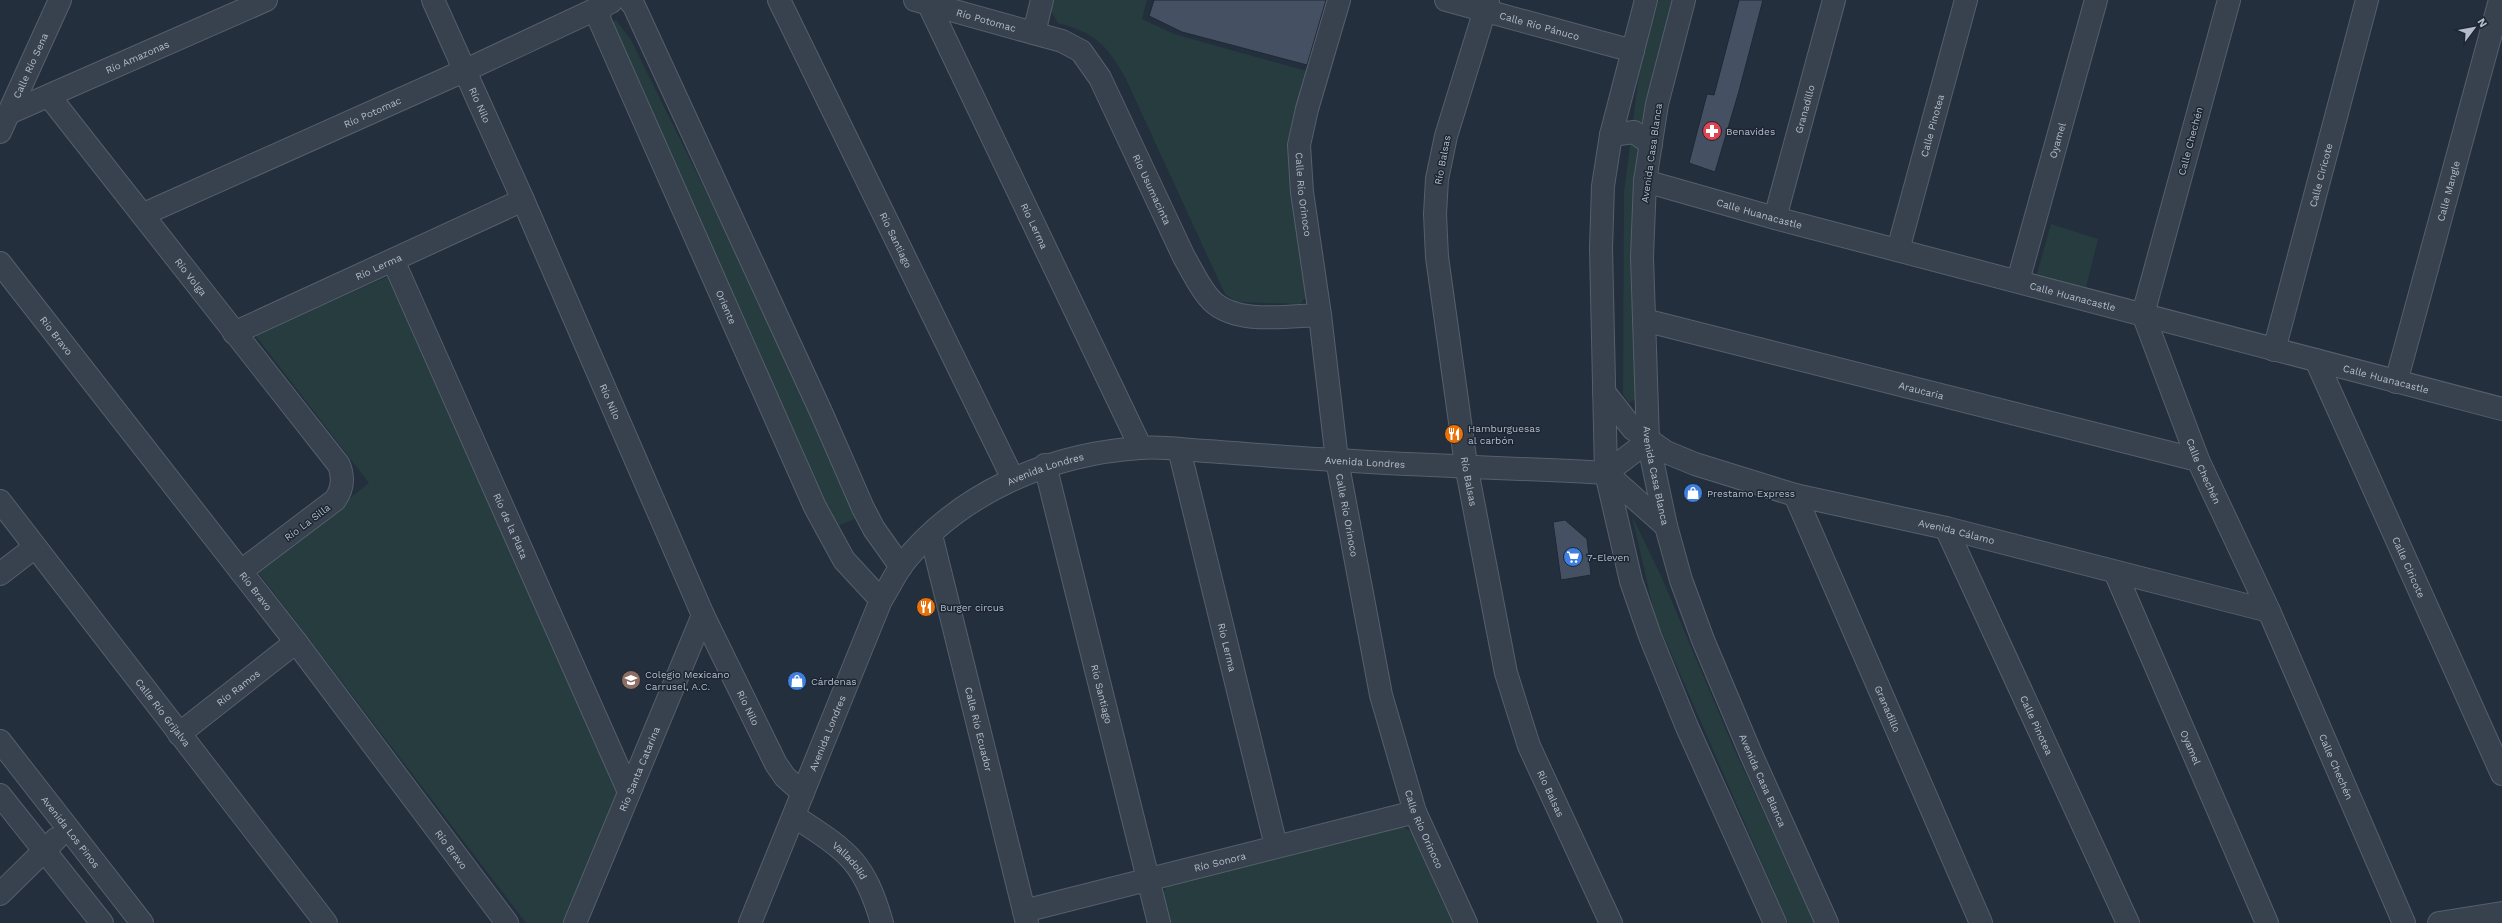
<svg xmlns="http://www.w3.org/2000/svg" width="2502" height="923" viewBox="0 0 2502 923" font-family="'Work Sans',sans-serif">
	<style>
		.green { fill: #263c3f }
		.building { fill: #455162; stroke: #1f2835 }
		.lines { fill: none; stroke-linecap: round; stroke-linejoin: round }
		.minor-casing { stroke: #565f6c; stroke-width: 24 }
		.minor { stroke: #38414e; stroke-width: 22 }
		.labels { text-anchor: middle; stroke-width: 3; stroke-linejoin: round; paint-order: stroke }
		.street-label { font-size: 10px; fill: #b4bcc9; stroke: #1d2633 }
		.poi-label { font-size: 10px; fill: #b4bcc9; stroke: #1d2633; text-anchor: start }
	</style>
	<rect width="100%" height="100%" fill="#242f3e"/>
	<!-- green -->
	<g class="green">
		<path d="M1054,0H1147L1142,19L1174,34L1310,72L1308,295L1300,304L1236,302L1225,294L1125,77C1106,44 1095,33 1058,23L1051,11Z"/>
		<polygon points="1659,0 1674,0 1651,81 1640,186 1636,399 1629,403 1623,394 1624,192 1640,66"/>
		<polygon points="616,20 631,40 830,443 855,519 830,529 607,25"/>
		<polygon points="2051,224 2098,239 2086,287 2037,274"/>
		<polygon points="389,276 620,791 564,923 526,923 258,572 369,483 255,335"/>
		<polygon points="1632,516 1662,578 1735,751 1815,923 1788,923 1655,616"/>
		<polygon points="1401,826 1412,832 1454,923 1169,923 1162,895 1168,884"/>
	</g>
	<!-- building -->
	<g class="building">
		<polygon points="1154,0 1326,0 1307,65 1182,32 1149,16"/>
		<polygon points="1739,0 1763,0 1739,91 1715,172 1689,163 1707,94 1714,95"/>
		<polygon points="1565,520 1587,539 1591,575 1561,580 1553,522"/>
	</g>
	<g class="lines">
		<defs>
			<g id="minor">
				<path id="s1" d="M433,0L523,200L703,615L776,764L785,777L803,793"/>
				<path id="s2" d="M601,0L599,19L815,507L844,560L881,600"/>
				<polyline points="629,0 634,6 822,414 863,508 874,529 901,567"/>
				<path id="s3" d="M779,0L1013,479"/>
				<path id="s4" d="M915,0L1062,41L1081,51L1100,78L1184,257C1193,272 1200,289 1212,301C1237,325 1287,316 1320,315"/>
				<path id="s5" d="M1339,0L1307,109L1299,145L1302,192L1320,315L1337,460L1381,695L1415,812L1466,923"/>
				<path id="s6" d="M1446,0L1633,51"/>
				<path id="s7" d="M1488,0L1446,136L1437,179L1435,214L1437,257L1466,465L1506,673L1529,746L1611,923"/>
				<polyline points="1646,0 1611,135 1603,186 1601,248 1606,473 1631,581 1650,636 1687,727 1775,923"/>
				<path id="s8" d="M1684,0L1657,104L1645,181L1642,257L1648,441L1666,526L1681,580L1703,640L1751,754L1827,923"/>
				<path id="s9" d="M2229,0L2143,314L2198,460L2269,611L2404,923"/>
				<path id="s10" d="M928,3L1141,448"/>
				<polyline points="1034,33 1042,0"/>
				<path id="s11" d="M49,96L339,465C344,478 343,489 335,500L241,571"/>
				<path id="s12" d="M9,113L266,0"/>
				<path id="s13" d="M0,132L60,0"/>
				<polyline points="1611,135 1634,132 1651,144"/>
				<path id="s14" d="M1645,181L1775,218L2502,409"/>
				<path id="s15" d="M144,214L466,70L611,2"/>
				<path id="s16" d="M1775,218L1834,0"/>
				<path id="s17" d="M1898,250L1966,0"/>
				<path id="s18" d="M393,260L629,792"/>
				<path id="s19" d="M0,263L296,642L507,923"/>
				<path id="s20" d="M2018,281L2096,0"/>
				<path id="s21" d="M1644,320L2198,460"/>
				<path id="s22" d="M234,333L523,200"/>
				<path id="s23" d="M2274,350L2367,0"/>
				<path id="s24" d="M2316,360L2502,774"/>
				<path id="s25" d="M2396,382L2500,0"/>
				<path id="s26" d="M1604,392L1633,429L1666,452L1695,464L1795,495L1946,528L2269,611"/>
				<path id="s27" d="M1179,449L1276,846"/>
				<path id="s28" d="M1045,465L1159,923"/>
				<polyline points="1606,473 1666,526"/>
				<polyline points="1606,473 1648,441"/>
				<path id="s29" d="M1795,495L1981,923"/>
				<path id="s30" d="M0,501L326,923"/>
				<path id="s31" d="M1946,528L2128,923"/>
				<path id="s32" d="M931,535L1027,923"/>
				<path id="s33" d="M2115,572L2267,923"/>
				<polyline points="0,574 35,547"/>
				<path id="s34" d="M179,734L296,642"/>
				<path id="s35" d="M0,741L142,923"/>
				<polyline points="0,795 102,923"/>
				<path id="s36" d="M794,816C847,851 864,860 882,923"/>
				<polyline points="0,894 56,839"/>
				<path id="s37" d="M1024,911L1415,812"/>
				<path id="s38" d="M575,923L703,615"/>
				<path id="s39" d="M750,923L881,600C888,589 894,577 901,566C958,493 1049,454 1140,448C1162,446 1185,450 1206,451C1250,454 1293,458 1336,460C1426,466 1516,468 1606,473"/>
				<polyline points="2439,923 2502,913"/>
			</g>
		</defs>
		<!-- minor casing -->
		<use href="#minor" class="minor-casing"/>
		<!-- minor -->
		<use href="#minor" class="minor"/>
	</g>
	<!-- icons -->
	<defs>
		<symbol id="pharmacy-disc" viewBox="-11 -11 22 22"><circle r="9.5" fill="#e0444e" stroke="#1d2633"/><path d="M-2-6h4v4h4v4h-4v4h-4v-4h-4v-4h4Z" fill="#fff"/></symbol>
		<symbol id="restaurant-disc" viewBox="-11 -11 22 22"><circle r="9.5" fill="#e8710a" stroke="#1d2633"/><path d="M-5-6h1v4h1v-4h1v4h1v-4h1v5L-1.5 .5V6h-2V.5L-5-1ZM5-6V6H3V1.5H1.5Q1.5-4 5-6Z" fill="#fff"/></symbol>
		<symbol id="shop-disc" viewBox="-11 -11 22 22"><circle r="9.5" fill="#3f7fe0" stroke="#1d2633"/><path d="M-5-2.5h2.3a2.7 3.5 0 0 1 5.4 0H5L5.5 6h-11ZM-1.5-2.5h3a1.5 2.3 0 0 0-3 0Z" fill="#fff"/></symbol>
		<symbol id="supermarket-disc" viewBox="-11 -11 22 22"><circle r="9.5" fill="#3f7fe0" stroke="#1d2633"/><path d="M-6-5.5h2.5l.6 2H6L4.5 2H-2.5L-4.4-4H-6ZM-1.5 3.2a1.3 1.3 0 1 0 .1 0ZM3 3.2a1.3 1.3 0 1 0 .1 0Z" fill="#fff"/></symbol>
		<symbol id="school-disc" viewBox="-11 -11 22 22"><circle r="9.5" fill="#8d6e63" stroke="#1d2633"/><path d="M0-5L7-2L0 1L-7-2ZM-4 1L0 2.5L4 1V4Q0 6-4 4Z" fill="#fff"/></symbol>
	</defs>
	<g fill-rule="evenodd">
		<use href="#pharmacy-disc" x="1701" y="120" width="22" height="22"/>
		<use href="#restaurant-disc" x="1443" y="423" width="22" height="22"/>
		<use href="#shop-disc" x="1682" y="482" width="22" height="22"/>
		<use href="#supermarket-disc" x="1562" y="546" width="22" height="22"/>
		<use href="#restaurant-disc" x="915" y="596" width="22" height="22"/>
		<use href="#school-disc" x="620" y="669" width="22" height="22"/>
		<use href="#shop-disc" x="786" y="670" width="22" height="22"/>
	</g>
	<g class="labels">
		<!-- street labels -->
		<g class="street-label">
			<text dy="4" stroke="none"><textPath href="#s4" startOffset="74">Río Potomac</textPath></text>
			<text dy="4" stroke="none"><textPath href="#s6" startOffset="97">Calle Río Pánuco</textPath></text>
			<text dy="4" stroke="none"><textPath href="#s12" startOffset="140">Río Amazonas</textPath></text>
			<text dy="4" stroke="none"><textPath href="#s13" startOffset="73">Calle Río Sena</textPath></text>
			<text dy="4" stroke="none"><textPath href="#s1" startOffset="115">Río Nilo</textPath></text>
			<text dy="4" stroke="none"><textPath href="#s16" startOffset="113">Granadillo</textPath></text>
			<text dy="4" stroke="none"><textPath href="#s15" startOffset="250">Río Potomac</textPath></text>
			<text dy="4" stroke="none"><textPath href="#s17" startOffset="129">Calle Pinotea</textPath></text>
			<text dy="4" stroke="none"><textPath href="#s20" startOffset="146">Oyamel</textPath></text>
			<text transform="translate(2190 141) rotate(-75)" y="4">Calle Chechén</text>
			<text transform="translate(1651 153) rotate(-82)" y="4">Avenida Casa Blanca</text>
			<text transform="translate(1442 160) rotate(-79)" y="4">Río Balsas</text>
			<text dy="4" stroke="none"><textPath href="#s23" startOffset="181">Calle Ciricote</textPath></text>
			<text dy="4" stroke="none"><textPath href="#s4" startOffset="330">Río Usumacinta</textPath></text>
			<text dy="4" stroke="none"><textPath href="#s25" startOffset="198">Calle Mangle</textPath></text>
			<text dy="4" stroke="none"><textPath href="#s5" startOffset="200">Calle Río Orinoco</textPath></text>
			<text dy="4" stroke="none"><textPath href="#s14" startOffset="119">Calle Huanacastle</textPath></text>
			<text dy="4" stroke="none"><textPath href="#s10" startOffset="247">Río Lerma</textPath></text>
			<text dy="4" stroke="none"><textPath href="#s3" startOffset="267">Río Santiago</textPath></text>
			<text dy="4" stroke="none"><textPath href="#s22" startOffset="159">Río Lerma</textPath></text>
			<text dy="4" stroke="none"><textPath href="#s11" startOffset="230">Río Volga</textPath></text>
			<text dy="4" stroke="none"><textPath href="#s14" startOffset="443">Calle Huanacastle</textPath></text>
			<text dy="4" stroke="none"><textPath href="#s2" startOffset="334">Oriente</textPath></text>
			<text dy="4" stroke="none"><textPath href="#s19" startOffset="92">Río Bravo</textPath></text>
			<text dy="4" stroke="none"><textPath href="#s14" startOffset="767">Calle Huanacastle</textPath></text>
			<text dy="4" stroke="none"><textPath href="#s21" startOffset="286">Araucaria</textPath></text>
			<text dy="4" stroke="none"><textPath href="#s1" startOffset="439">Río Nilo</textPath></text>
			<text dy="4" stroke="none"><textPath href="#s39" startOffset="888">Avenida Londres</textPath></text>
			<text dy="4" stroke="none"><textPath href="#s39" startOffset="565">Avenida Londres</textPath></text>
			<text dy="4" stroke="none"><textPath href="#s9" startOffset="494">Calle Chechén</textPath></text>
			<text dy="4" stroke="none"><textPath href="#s8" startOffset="481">Avenida Casa Blanca</textPath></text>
			<text dy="4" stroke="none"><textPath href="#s7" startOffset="491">Río Balsas</textPath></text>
			<text dy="4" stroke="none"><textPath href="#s5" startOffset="524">Calle Río Orinoco</textPath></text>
			<text transform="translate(307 522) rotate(-37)" y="4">Río La Silla</text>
			<text dy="4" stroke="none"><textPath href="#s18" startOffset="291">Río de la Plata</textPath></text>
			<text dy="4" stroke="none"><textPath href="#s26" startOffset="389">Avenida Cálamo</textPath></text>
			<text dy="4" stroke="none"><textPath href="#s24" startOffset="227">Calle Ciricote</textPath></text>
			<text dy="4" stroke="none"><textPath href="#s19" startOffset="416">Río Bravo</textPath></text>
			<text dy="4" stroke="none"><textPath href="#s27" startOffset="204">Río Lerma</textPath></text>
			<text dy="4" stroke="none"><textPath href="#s34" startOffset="75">Río Ramos</textPath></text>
			<text dy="4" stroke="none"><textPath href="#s28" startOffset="236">Río Santiago</textPath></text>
			<text dy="4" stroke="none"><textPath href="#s1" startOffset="775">Río Nilo</textPath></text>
			<text dy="4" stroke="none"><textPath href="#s29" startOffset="233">Granadillo</textPath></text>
			<text dy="4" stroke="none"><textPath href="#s30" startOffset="267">Calle Río Grijalva</textPath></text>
			<text dy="4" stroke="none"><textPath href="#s31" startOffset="217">Calle Pinotea</textPath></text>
			<text dy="4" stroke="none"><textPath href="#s32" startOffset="200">Calle Río Ecuador</textPath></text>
			<text dy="4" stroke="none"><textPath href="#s39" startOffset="205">Avenida Londres</textPath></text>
			<text dy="4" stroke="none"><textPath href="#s33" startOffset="191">Oyamel</textPath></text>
			<text dy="4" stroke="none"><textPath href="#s9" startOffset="818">Calle Chechén</textPath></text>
			<text dy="4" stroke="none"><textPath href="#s38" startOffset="167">Río Santa Catarina</textPath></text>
			<text dy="4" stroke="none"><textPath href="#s8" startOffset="805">Avenida Casa Blanca</textPath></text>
			<text dy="4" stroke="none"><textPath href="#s7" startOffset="815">Río Balsas</textPath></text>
			<text dy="4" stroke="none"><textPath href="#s5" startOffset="848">Calle Río Orinoco</textPath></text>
			<text dy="4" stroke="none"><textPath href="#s35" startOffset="115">Avenida Los Pinos</textPath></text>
			<text dy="4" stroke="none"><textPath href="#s19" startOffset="740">Río Bravo</textPath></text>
			<text dy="4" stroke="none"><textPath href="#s37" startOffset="202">Río Sonora</textPath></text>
			<text dy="4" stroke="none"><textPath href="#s36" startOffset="72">Valladolid</textPath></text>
		</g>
		<!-- poi labels -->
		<g class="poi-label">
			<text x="1726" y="135">Benavides</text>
			<text x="1468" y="432">Hamburguesas<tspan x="1468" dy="12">al carbón</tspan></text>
			<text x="1707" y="497">Prestamo Express</text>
			<text x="1587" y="561">7-Eleven</text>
			<text x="940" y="611">Burger circus</text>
			<text x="645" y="678">Colegio Mexicano<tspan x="645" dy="12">Carrusel, A.C.</tspan></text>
			<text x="811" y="685">Cárdenas</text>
		</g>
	</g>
	<!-- north arrow -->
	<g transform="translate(2474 28) rotate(58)" stroke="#1d2633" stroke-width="3" paint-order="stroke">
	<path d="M0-3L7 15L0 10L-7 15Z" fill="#b4bcc9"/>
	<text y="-6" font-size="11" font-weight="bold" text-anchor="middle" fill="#b4bcc9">N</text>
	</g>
</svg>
